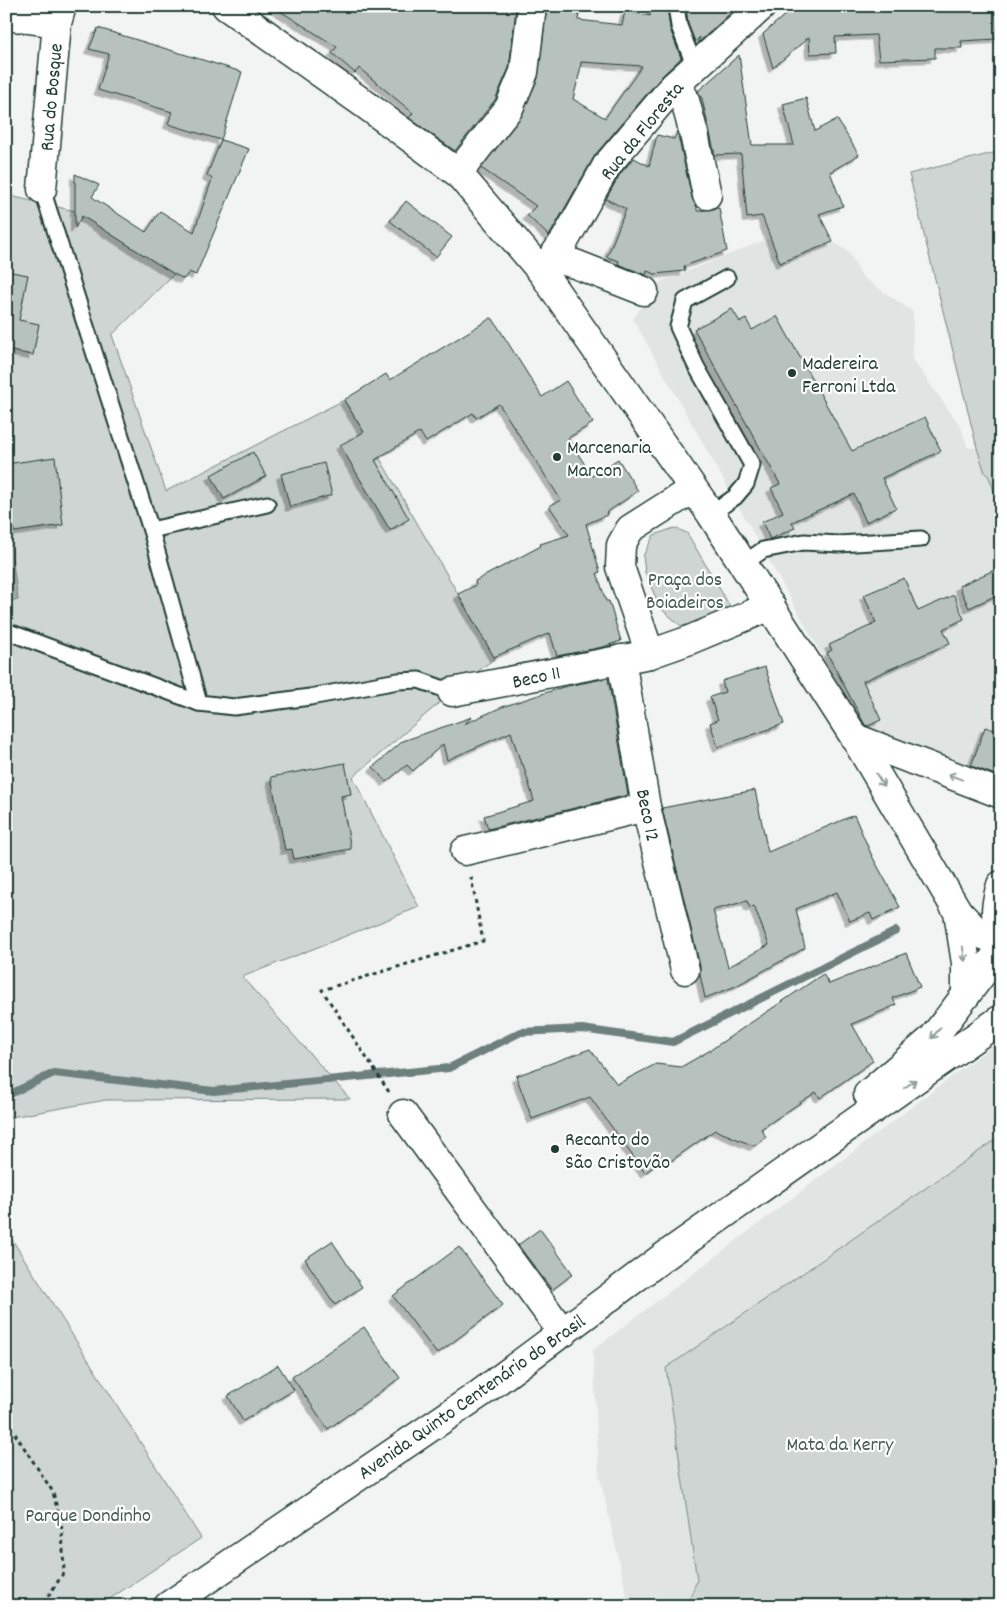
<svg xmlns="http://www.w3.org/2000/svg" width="1007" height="1612" viewBox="0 0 1007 1612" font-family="Dekko,sans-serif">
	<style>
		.built { fill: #e0e4e3 }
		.green { fill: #ced5d3; stroke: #768984 }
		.water { fill: #a1adaa; stroke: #6d807b }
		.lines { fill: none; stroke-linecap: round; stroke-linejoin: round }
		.stream { stroke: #6d807b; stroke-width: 8 }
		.building { fill: #b7c1bd; stroke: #1f3d34; fill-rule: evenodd; filter: url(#shadow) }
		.lane-casing { stroke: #1f3d34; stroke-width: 19 }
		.street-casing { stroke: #1f3d34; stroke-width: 31 }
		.primary-casing { stroke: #1f3d34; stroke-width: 31 }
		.path { stroke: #1f3d34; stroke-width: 3; stroke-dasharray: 4 4; stroke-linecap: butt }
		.lane { stroke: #fff; stroke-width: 15 }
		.street { stroke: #fff; stroke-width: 28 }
		.primary { stroke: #fff; stroke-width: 28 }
		.oneway { stroke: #8f9e9a }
		.poi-dot { fill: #1f3d34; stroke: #fff; stroke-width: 2 }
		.labels { text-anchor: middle; stroke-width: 4.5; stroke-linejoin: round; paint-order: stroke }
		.street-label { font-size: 20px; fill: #1f3d34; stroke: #fff }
		.poi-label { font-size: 20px; fill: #1f3d34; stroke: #fff; text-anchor: start }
		.park-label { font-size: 20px; fill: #425b54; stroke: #fff }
	</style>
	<defs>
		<filter id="shadow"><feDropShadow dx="-4.5" dy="4.5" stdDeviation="0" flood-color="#0004"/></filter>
	</defs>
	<rect width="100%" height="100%" fill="#f2f3f3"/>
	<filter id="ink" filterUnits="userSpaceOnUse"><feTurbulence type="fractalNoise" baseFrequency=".02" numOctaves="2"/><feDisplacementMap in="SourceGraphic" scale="10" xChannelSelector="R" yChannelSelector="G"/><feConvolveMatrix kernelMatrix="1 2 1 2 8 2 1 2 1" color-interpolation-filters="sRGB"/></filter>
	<g filter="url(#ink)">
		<!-- built -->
		<g class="built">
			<polygon points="770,238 781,263 833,242 849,252 861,276 913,312 912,359 961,427 968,448 977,448 985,473 989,477 1001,510 1001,791 870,740 633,319 658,283"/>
			<polygon points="1001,1039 1001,1136 666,1368 697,1580 687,1606 624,1606 627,1596 599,1473 593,1350"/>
		</g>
		<!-- green -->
		<g class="green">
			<polygon points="1001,151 1001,510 989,477 985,473 977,448 909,174"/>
			<polygon points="6,195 75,211 174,274 112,335 166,491 344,400 379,457 495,658 452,692 353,777 419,907 242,977 350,1099 106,1100 6,1118"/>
			<polygon points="674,528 687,533 735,615 696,628 681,626 660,608 645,572 643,556 654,535"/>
			<polygon points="1001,1136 1001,1606 687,1606 697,1580 666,1368"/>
			<polygon points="6,1230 201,1538 99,1606 6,1606"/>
		</g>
		<!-- water -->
		<polygon class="water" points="6,512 18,600 6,600"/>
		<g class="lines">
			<!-- stream -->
			<polyline class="stream" points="6,1096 54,1073 214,1091 449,1068 521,1032 582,1029 673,1042 896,931"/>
		</g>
		<!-- building -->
		<g class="building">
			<polygon points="272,6 490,6 516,9 509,68 495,100 455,151 409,118 413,113 359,68 355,73 332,53 337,47"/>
			<path d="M547,6H580L578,20L622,25L625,11L650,16L652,6H667L670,29L681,58L662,76L595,155L549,236L527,215L536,206L481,168L521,117L538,78ZM581,62L642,66L605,118L573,99L580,71Z"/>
			<polygon points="686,6 738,6 698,43 700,37 695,42 688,24"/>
			<polygon points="795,6 960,6 961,8 995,7 997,39 961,41 962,48 935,48 935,58 879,60 876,35 835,37 836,53 810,54 809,37 773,68 763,34"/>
			<polygon points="98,28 242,72 221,140 168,124 172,112 98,90 109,54 89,49"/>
			<polygon points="739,55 752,145 794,145 783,104 806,98 815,131 837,119 859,155 830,172 843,206 819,214 833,242 780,263 762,216 747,218 741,154 715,155 702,99 698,91"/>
			<polygon points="677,131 692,198 697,207 697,211 719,208 727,251 684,266 685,271 655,274 647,271 646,275 618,264 619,261 607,257 626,209 606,199 620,174 634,158 649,166 657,135 674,139"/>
			<polygon points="221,140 249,149 196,275 189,272 184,279 174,274 82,216 75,228 75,174 99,185 92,197 146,232 160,211 194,232 212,179 207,175"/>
			<polygon points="406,201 452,237 436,257 390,221"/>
			<polygon points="6,271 28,275 19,320 39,324 33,355 6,350"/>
			<polygon points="732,309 740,322 746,319 752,330 777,316 852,451 925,417 941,451 882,478 896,508 866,522 854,494 792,522 795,528 770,539 762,522 783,512 771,488 780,484 694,329"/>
			<polygon points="491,318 493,319 542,397 566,381 593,423 568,438 592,476 618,459 638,491 606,513 607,515 586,524 600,572 597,573 606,601 609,601 621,641 603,647 557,656 550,633 494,657 458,594 476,585 475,581 541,546 540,544 569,535 549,506 561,500 499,404 476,418 473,413 426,442 420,432 375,460 409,519 390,530 340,445 364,432 344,400 386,374 390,380"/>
			<polygon points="253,452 266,476 224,499 211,475"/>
			<polygon points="55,457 63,525 14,532 6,476 6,464"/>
			<polygon points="324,463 332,495 290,507 281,474"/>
			<polygon points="1001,567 1001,593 969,608 959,586"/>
			<polygon points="904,578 918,611 954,595 964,619 943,629 950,643 863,681 881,720 868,726 865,725 827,653 832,650 829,645 876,623 864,595"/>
			<polygon points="765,667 784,724 718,747 710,723 718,720 710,697 725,692 722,681"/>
			<polygon points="608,678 628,795 488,829 484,816 534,801 523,764 521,764 511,732 447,760 443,744 413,771 407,765 386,782 373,767 403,741 472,717 464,724 502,707 563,687"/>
			<polygon points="985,727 1001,732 1001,777 971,766"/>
			<polygon points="345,763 351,794 341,796 351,849 294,859 292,849 285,850 271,777"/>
			<path d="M755,790L768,852L854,815L872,856L900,907L873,920L870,913L850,921L837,892L796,909L805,948L736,986L705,998L700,975V966L662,808ZM747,901L750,908L754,906L769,945L728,967L713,910Z"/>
			<polygon points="906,953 920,987 893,998 896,1005 852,1024 873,1061 820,1098 816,1092 761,1129 766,1137 754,1146 715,1130 668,1163 665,1158 645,1173 590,1097 532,1119 516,1076 590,1049 617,1084 656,1064 681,1067 709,1051 823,974 829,984"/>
			<polygon points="540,1229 573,1274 552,1290 518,1245"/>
			<polygon points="332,1241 362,1287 335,1305 305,1259"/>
			<polygon points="459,1247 503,1305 437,1354 393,1296"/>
			<polygon points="364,1327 400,1378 328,1429 292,1377"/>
			<polygon points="278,1365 294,1390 243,1421 228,1396"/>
		</g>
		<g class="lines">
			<defs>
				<g id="lane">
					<polyline points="676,6 679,26 695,67"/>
					<polyline points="42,189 151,530 199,703 234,707 310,697 398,681 419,680 452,692"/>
					<polyline points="711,514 735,497 746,484 752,465 696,366 678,327 685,301 727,278"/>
					<polyline points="151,530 267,504"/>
					<polyline points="743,564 763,550 804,542 839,544 921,539"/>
					<polyline points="6,631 199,703"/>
				</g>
				<g id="street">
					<polyline points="6,16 57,23"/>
					<polyline points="674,86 684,97 694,134 707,195"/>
					<polyline points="458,173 509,108 524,72 532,6"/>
					<polyline points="42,189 57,23 62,6"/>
					<polyline points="554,258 575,264 644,291"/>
					<polyline points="542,272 565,240 607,165 674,86 762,6"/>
					<polyline points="650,654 620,567 621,545 630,529 693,489"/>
					<polyline points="621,659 646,807 685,970"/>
					<polyline points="452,692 650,654 687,641 771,606"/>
					<polyline points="465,851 646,807"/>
					<polyline points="403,1114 563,1333"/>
				</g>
				<g id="primary">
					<polyline points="226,6 366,105 458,173 542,272 711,514 855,738 958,912 978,933 1001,942"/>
					<polyline points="855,738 1001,794"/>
					<path d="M1001,885C996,902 993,917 1001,934"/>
					<polyline points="958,912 966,963 966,995"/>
					<polyline points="868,1094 933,1038 1001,949"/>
					<polyline points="168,1606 481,1393 662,1258 1001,1019"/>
				</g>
			</defs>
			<!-- lane casing -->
			<use href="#lane" class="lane-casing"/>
			<!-- street casing -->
			<use href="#street" class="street-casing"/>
			<!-- primary casing -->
			<use href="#primary" class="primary-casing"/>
			<!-- path -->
			<g class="path">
				<polyline points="389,1092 322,990 483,941 471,877"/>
				<polyline points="6,1420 53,1492 62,1529 64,1572 42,1606"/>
			</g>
			<!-- lane -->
			<use href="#lane" class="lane"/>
			<!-- street -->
			<use href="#street" class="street"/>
			<!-- primary -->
			<use href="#primary" class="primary"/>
		</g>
		<!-- one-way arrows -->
		<defs><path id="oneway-shaft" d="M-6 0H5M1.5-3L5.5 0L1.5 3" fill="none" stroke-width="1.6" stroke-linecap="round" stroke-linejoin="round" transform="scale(1.25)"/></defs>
		<g class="oneway">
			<use href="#oneway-shaft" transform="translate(955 777) rotate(-159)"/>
			<use href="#oneway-shaft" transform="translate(880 780) rotate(59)"/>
			<use href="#oneway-shaft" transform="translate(964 954) rotate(81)"/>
			<use href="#oneway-shaft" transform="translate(936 1033) rotate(130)"/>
			<use href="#oneway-shaft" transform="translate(910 1084) rotate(-35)"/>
		</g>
	</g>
	<!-- markers -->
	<g class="poi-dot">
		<circle cx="792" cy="373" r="5"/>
		<circle cx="557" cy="457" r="5"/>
		<circle cx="555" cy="1149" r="5"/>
	</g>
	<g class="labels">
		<!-- street labels -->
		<g class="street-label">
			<text transform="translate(50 97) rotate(-85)" y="7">Rua do Bosque</text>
			<text transform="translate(641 130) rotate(-51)" y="7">Rua da Floresta</text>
			<text transform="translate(536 676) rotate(-12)" y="7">Beco 11</text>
			<text transform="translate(649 815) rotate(78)" y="7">Beco 12</text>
			<text transform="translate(471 1396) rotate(-35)" y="7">Avenida Quinto Centenário do Brasil</text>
		</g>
		<!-- poi labels -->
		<g class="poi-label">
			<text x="802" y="369">Madereira<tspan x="802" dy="23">Ferroni Ltda</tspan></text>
			<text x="567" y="453">Marcenaria<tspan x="567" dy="23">Marcon</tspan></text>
			<text x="565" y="1145">Recanto do<tspan x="565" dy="23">São Cristovão</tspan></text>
		</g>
		<!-- park labels -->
		<g class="park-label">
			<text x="685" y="585">Praça dos<tspan x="685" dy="23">Boiadeiros</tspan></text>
			<text x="840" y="1450">Mata da Kerry</text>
			<text x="88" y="1521">Parque Dondinho</text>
		</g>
	</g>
	<!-- margin -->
	<rect width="1007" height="1612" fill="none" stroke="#fff" stroke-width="25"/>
	<rect x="12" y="12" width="982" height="1587" fill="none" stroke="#1f3d34" stroke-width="2" filter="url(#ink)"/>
</svg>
